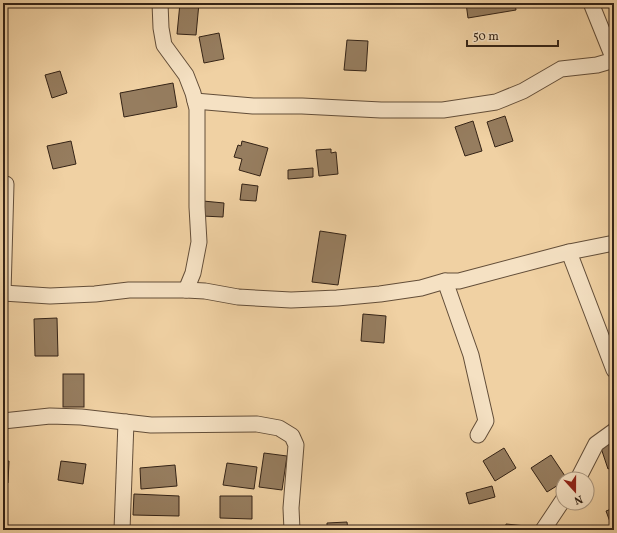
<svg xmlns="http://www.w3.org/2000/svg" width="617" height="533" viewBox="0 0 617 533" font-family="Vollkorn,serif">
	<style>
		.building { fill: #967d5f; stroke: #342316 }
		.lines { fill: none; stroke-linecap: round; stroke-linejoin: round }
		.minor-casing { stroke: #634e39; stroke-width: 17 }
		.minor { stroke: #f5e1c3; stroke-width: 15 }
	</style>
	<rect width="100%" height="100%" fill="#f0d1a3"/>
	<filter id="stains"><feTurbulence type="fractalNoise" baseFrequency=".005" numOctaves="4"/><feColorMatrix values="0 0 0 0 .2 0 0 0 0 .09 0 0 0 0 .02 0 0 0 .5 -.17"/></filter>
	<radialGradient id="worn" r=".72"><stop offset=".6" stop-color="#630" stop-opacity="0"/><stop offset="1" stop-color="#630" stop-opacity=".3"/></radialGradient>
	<!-- building -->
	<g class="building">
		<polygon points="180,3 199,3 196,35 177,34"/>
		<polygon points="466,3 515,3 516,10 468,18"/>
		<polygon points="219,33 224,59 204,63 199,37"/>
		<polygon points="347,40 368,41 366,71 344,70"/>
		<polygon points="60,71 67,93 52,98 45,75"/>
		<polygon points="173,83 177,107 124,117 120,93"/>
		<polygon points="505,116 513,141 495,147 487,122"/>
		<polygon points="473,121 482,151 465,156 455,127"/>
		<polygon points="71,141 76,164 53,169 47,146"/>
		<polygon points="242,141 268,148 260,176 239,170 242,159 234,157 238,145 241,146"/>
		<polygon points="331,149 331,153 336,152 338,174 319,176 316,150"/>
		<polygon points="313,168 313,177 288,179 288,170"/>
		<polygon points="242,184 258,186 256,201 240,200"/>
		<polygon points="203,201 224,203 223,217 202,216"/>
		<polygon points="320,231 346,235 338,285 312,282"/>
		<polygon points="363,314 386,316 384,343 361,341"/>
		<polygon points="57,318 58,356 35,356 34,319"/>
		<rect x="63" y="374" width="21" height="33"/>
		<polygon points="614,440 614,466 608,469 600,445"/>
		<polygon points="504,448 516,468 495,481 483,461"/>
		<polygon points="264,453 287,456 282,490 259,487"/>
		<polygon points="551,455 567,479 563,479 563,482 547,492 531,468"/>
		<polygon points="3,461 9,461 8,483 3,483"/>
		<polygon points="61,461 86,464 83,484 58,480"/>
		<polygon points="227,463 257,467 254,489 223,485"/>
		<polygon points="175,465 177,486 141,489 140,468"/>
		<polygon points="492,486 495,497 469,504 466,493"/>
		<polygon points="134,494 179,496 179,516 133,515"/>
		<polygon points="220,496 252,496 252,519 220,518"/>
		<polygon points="614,508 614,530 613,530 606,511"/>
		<polygon points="347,522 348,530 327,530 327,523"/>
		<polygon points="506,524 526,526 526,530 505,530"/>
	</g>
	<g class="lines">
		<defs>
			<g id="minor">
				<polyline points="160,3 161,28 164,45 186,75 193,93 197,109 197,207 199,242 193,273 186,290"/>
				<polyline points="591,3 614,60"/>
				<polyline points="195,101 253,106 302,106 381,110 443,110 496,102 523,91 561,69 597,65 614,60"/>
				<polyline points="569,252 614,370"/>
				<polyline points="445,281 471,355 486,421 478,435"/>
				<polyline points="3,293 50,296 95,294 129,290 186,290 205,291 238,297 291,300 337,298 380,294 421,288 445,281 459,281 569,252 614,243"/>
				<polyline points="3,293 6,184"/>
				<polyline points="3,421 50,416 81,417 151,425 257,424 279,428 292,436 296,445 291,508 292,530"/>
				<polyline points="578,479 596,444 614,431"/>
				<polyline points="122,530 126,422"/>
				<polyline points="543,530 563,500"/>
			</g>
		</defs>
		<!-- minor casing -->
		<use href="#minor" class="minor-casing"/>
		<!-- minor -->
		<use href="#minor" class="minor"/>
	</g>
	<!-- margin -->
	<rect width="617" height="533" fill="none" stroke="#f0d1a3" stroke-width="16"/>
	<rect x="4" y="4" width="609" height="525" fill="none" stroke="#342316" stroke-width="2"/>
	<rect x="8" y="8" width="601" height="517" fill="none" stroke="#342316"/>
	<!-- north arrow -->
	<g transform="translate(575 491) rotate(159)"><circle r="19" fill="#f5e1c3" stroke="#a8957e"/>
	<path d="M0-3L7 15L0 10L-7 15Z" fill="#8f2418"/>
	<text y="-6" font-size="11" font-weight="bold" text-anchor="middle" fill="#342316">N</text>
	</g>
	<!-- scale -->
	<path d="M467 40v6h91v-6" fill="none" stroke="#342316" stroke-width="2"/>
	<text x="473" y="40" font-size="12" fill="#342316" stroke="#f5e1c3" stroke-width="3" paint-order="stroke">50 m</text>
	<rect width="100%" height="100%" filter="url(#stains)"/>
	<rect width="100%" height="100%" fill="url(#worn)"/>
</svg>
